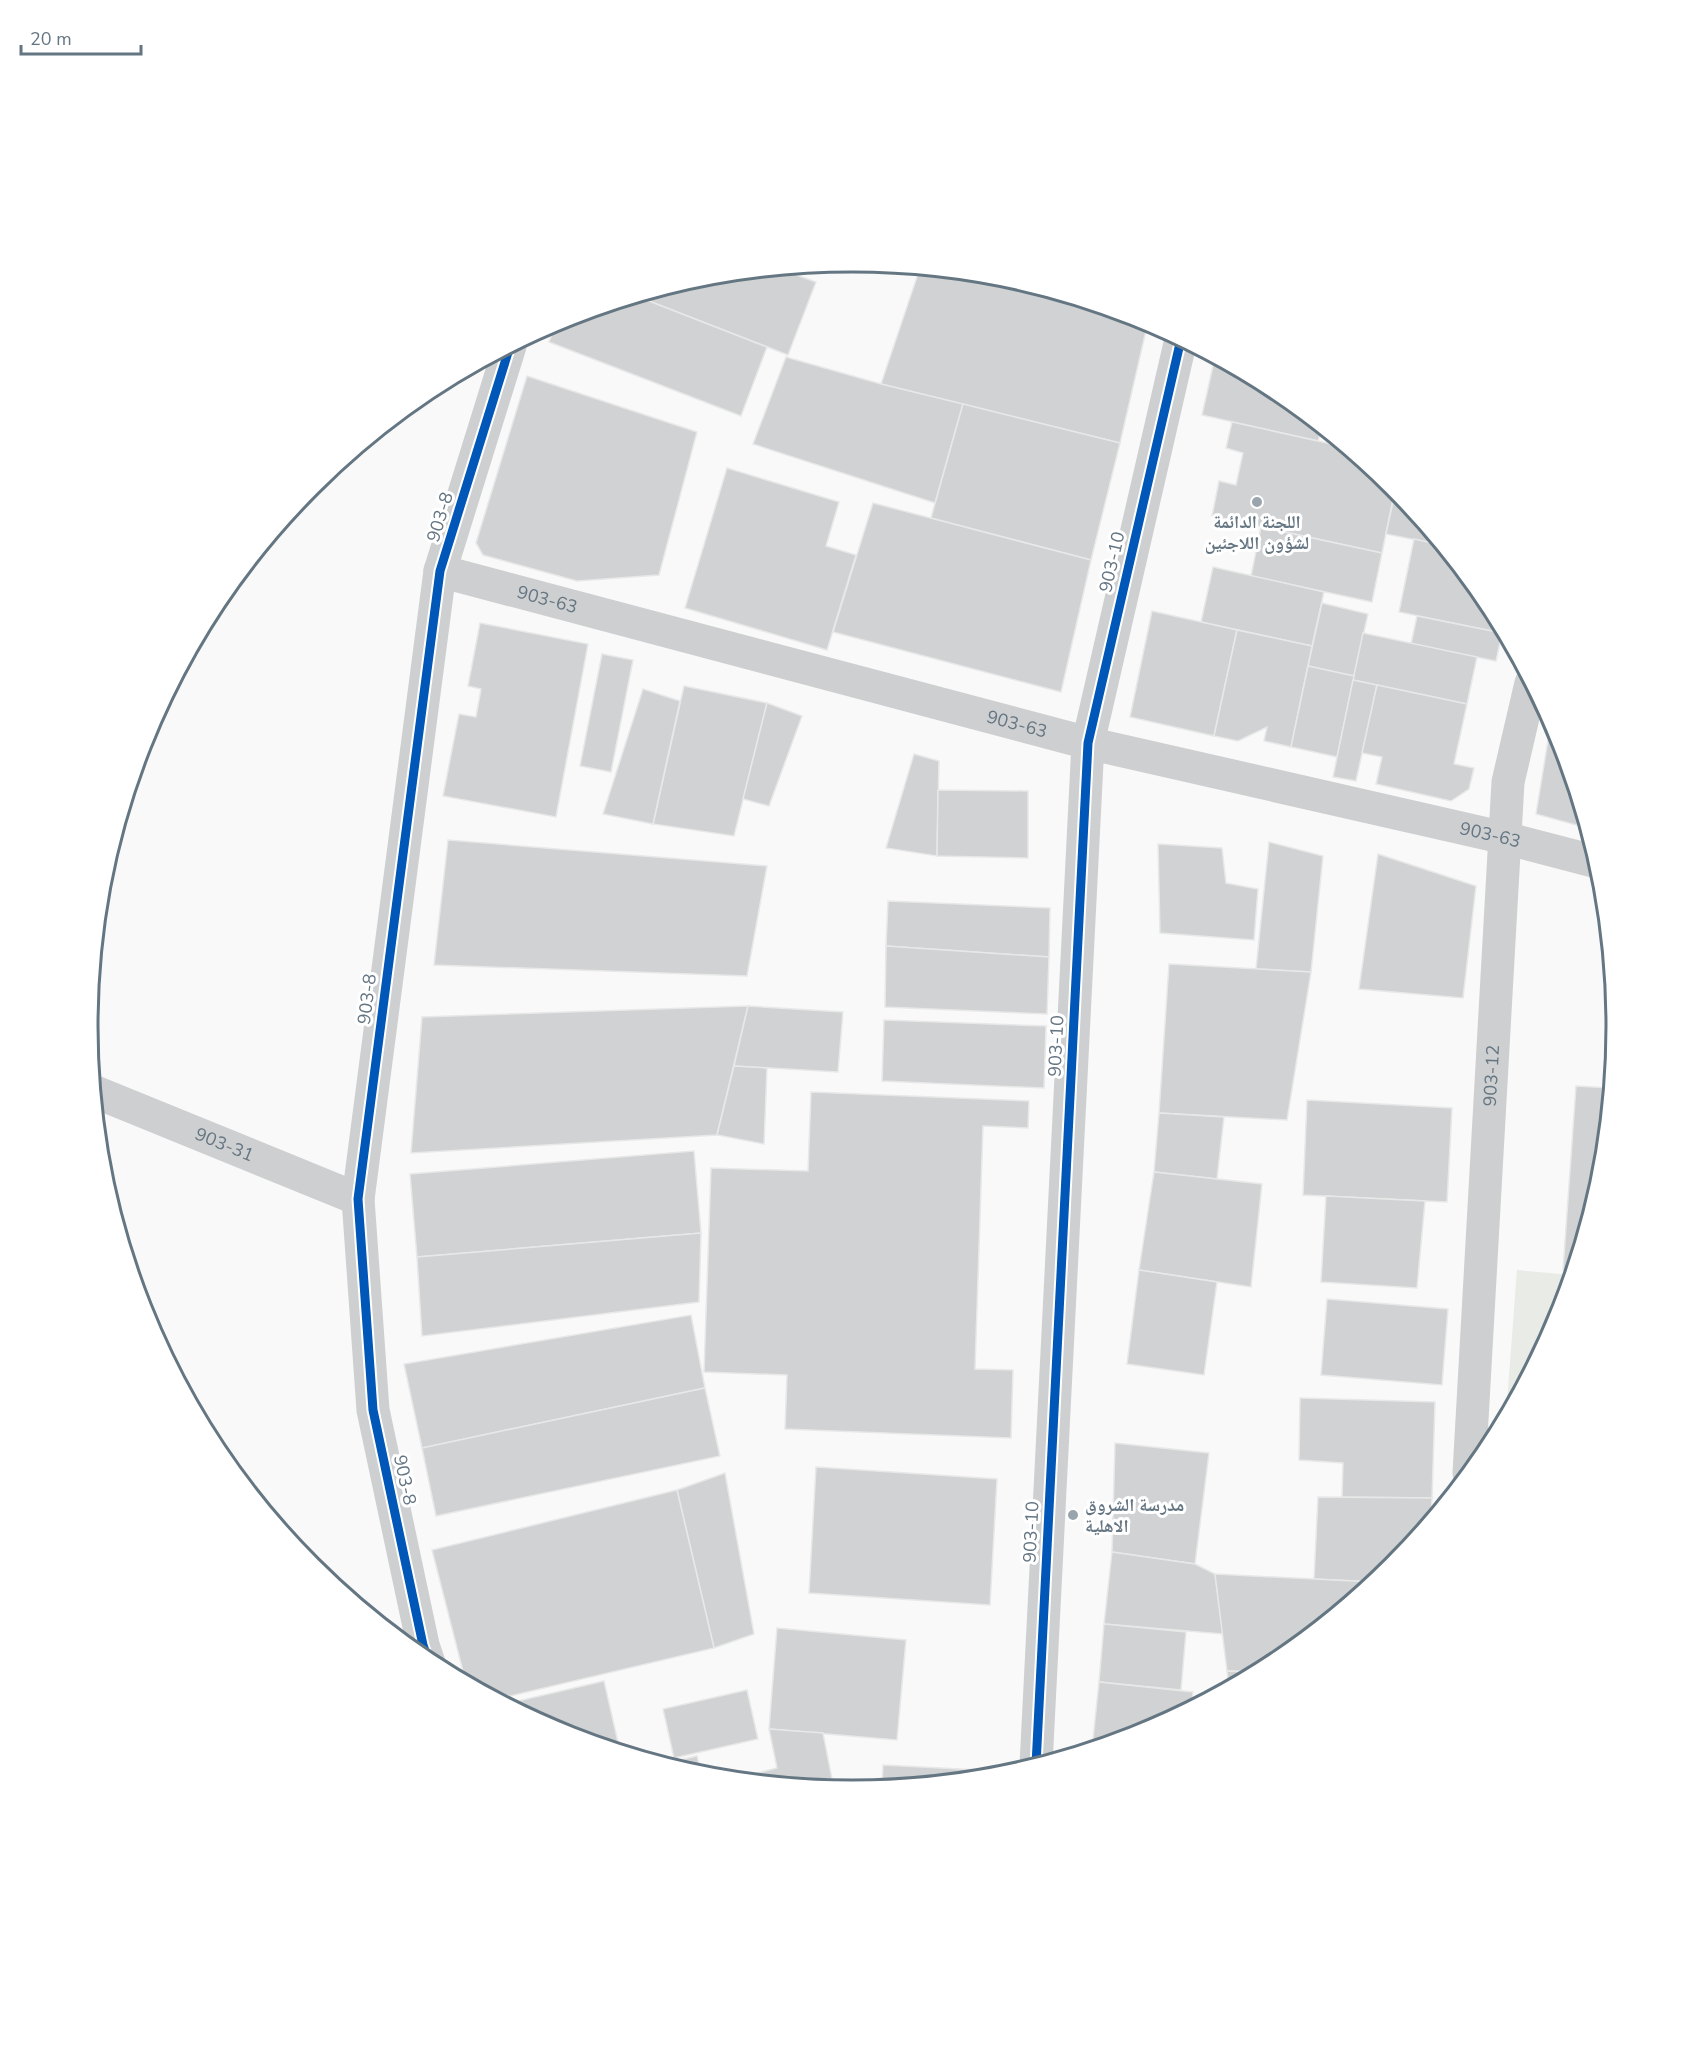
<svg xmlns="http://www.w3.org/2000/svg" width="1703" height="2052" viewBox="0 0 1703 2052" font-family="'Nunito Sans','Noto Naskh Arabic',sans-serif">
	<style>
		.green { fill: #e8ebe6 }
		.building { fill: #d0d2d3; stroke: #e8e8e8; stroke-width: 1.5 }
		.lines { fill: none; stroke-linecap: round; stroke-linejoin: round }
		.minor { stroke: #cecfd0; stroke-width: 33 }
		.cycleway-casing { stroke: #fff; stroke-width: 13 }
		.cycleway { stroke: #0057b8; stroke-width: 9 }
		.poi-dot { fill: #99a4ac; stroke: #fff; stroke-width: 2 }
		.labels { text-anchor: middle; stroke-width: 6; stroke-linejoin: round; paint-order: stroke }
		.street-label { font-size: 18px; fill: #657683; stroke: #fff }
		.poi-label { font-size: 18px; font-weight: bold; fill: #657683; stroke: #fff }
		.rim { fill: none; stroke: #657683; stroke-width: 3 }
	</style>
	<rect width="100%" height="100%" fill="#f9f9f9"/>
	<!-- green -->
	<polygon class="green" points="1517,1270 1571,1275 1558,1319 1506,1415"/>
	<!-- building -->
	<g class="building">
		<polygon points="920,268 1001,276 1148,322 1120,443 881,384"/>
		<polygon points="780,269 816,282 788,355 636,296 703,276"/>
		<polygon points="636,296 767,347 741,416 549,342 557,321 559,320"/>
		<polygon points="786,357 881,384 963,404 935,503 753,444"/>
		<polygon points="1215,357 1277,391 1322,428 1318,441 1202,415"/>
		<polygon points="527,376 697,432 659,575 577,581 483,555 476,543"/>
		<polygon points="963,404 1120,443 1091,560 931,518"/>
		<polygon points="1232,422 1345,447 1392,486 1395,489 1382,553 1212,516 1219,481 1236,485 1243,453 1226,448"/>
		<polygon points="727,468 839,502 826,546 856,555 827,650 685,608"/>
		<polygon points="1393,502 1409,506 1441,545 1386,534"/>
		<polygon points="873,503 1091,560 1061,692 833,632"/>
		<polygon points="1261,527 1382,553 1372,602 1251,576"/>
		<polygon points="1414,539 1441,545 1487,602 1502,630 1502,633 1399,612"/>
		<polygon points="1213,567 1324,592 1312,646 1201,622"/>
		<polygon points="1322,603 1368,614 1354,676 1308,666"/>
		<polygon points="1152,611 1237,630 1214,736 1130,717"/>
		<polygon points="1417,616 1502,633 1496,661 1411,644"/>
		<polygon points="480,623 588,644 556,817 443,796 459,714 476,717 481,689 468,686"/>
		<polygon points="1237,630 1312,646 1291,747 1264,741 1267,727 1238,741 1214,736"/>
		<polygon points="1363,633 1477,657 1467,704 1353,680"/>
		<polygon points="602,654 633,660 611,772 580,766"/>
		<polygon points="1308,666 1354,676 1337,757 1291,747"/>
		<polygon points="1353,680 1377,685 1356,781 1333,777"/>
		<polygon points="1377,685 1467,704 1454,764 1474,768 1469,789 1451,801 1376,784 1382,757 1362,753"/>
		<polygon points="684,686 767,703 734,836 653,824"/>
		<polygon points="643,689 680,701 653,824 603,814"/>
		<polygon points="767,703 802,716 769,806 743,799"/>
		<polygon points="1551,722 1558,734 1587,828 1536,814"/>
		<polygon points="914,754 939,761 937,856 886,848"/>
		<polygon points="938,790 1028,791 1028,858 937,856"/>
		<polygon points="448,840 767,866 747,976 434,965"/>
		<polygon points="1269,842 1323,856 1311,972 1256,969"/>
		<polygon points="1158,844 1222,848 1226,883 1258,889 1254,940 1160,933"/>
		<polygon points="1378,854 1476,886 1463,998 1359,989"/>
		<polygon points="888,901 1050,908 1049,957 886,946"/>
		<polygon points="886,946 1049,957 1047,1014 885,1007"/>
		<polygon points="1169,964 1311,972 1287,1120 1159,1113"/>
		<polygon points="748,1006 717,1135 411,1153 422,1017"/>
		<polygon points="748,1006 843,1012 838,1072 734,1066"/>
		<polygon points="884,1020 1046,1026 1044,1088 882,1081"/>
		<polygon points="734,1066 767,1068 764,1144 717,1135"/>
		<polygon points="1576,1086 1610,1088 1601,1175 1572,1271 1563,1270"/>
		<polygon points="811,1092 1029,1101 1028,1128 983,1126 975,1369 1013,1370 1011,1438 785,1429 787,1375 704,1372 711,1168 808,1171"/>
		<polygon points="1307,1100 1452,1108 1447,1202 1303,1195"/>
		<polygon points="1159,1113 1224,1117 1217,1179 1154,1172"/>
		<polygon points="694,1151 701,1233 417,1257 410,1174"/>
		<polygon points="1154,1172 1262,1184 1251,1287 1139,1270"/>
		<polygon points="1326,1196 1425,1201 1417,1288 1321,1282"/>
		<polygon points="701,1233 699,1302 422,1336 417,1257"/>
		<polygon points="1139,1270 1217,1282 1204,1375 1127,1364"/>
		<polygon points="1327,1299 1448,1309 1442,1385 1321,1375"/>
		<polygon points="691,1315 705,1388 422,1448 404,1364"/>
		<polygon points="705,1388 720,1456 436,1516 422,1448"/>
		<polygon points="1300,1398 1435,1402 1432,1498 1342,1497 1343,1463 1299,1460"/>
		<polygon points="1115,1443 1209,1453 1195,1564 1112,1552"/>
		<polygon points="816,1467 997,1479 990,1605 809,1593"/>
		<polygon points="725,1473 754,1634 714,1648 677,1490"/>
		<polygon points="677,1490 714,1648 497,1699 466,1683 432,1550"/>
		<polygon points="1318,1497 1432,1498 1431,1519 1392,1567 1373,1582 1314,1579"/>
		<polygon points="1112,1552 1195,1564 1215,1574 1223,1634 1104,1624"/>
		<polygon points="1215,1574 1314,1579 1373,1582 1276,1662 1257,1672 1227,1671"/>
		<polygon points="1104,1624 1186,1632 1181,1690 1099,1682"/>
		<polygon points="777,1628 906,1640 897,1740 769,1729"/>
		<polygon points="1227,1671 1257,1672 1229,1687"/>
		<polygon points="604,1681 620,1751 559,1732 521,1712 518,1701"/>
		<polygon points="1099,1682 1193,1692 1191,1707 1144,1732 1113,1742 1093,1739"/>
		<polygon points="747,1690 758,1739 674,1758 663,1709"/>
		<polygon points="769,1729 823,1733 834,1789 747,1780 746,1776 777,1768"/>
		<polygon points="697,1756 702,1776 663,1764"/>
		<polygon points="883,1765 979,1770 978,1778 882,1787"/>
	</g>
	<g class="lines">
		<!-- minor -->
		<g class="minor">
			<path id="s1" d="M440,571L1088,743L1505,838L1597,862"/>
			<path id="s2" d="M93,1091L358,1199"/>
			<path id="s3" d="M1469,1473L1508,782L1531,683"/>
			<polyline points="429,1663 423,1645 373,1410 358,1199 440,571 510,346"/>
			<polyline points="1036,1765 1088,743 1181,339"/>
		</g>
		<defs>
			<g id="cycleway">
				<polyline points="429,1663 423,1645 373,1410 358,1199 440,571 510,346"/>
				<polyline points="1036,1765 1088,743 1181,339"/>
			</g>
		</defs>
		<!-- cycleway casing -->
		<use href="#cycleway" class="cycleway-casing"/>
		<!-- cycleway -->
		<use href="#cycleway" class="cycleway"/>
	</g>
	<!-- markers -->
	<g class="poi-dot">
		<circle cx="1257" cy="502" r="6"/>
		<circle cx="1073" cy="1515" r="6"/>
	</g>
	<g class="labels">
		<!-- street labels -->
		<g class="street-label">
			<text transform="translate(440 517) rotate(-73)" y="6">903-8</text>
			<text transform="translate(1112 562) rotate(-77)" y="6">903-10</text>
			<text dy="6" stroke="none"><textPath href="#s1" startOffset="111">903-63</textPath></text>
			<text dy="6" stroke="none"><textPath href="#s1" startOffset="597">903-63</textPath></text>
			<text dy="6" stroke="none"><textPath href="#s1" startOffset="1083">903-63</textPath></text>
			<text transform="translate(367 999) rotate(-83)" y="6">903-8</text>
			<text transform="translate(1056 1046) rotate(-87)" y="6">903-10</text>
			<text dy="6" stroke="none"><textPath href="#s3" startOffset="398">903-12</textPath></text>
			<text dy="6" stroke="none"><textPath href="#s2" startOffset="142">903-31</textPath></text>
			<text transform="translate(405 1480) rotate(78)" y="6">903-8</text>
			<text transform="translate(1031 1532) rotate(-87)" y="6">903-10</text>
		</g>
		<!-- poi labels -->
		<g class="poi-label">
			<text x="1257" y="528">اللجنة الدائمة<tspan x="1257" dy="21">لشؤون اللاجئين</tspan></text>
			<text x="1085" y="1511" text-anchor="start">مدرسة الشروق<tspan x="1085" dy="21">الاهلية</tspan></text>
		</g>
	</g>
	<!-- crop -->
	<path d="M0 0H1703V2052H0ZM98 1026a754 754 0 1 1 1508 0a754 754 0 1 1-1508 0Z" fill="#fff" fill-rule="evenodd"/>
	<path class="rim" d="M98 1026a754 754 0 1 1 1508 0a754 754 0 1 1-1508 0Z"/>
	<!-- scale -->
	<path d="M21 45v9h120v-9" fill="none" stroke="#657683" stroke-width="3"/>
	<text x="30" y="45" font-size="18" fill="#657683" stroke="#ffffff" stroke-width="4.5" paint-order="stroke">20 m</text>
</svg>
